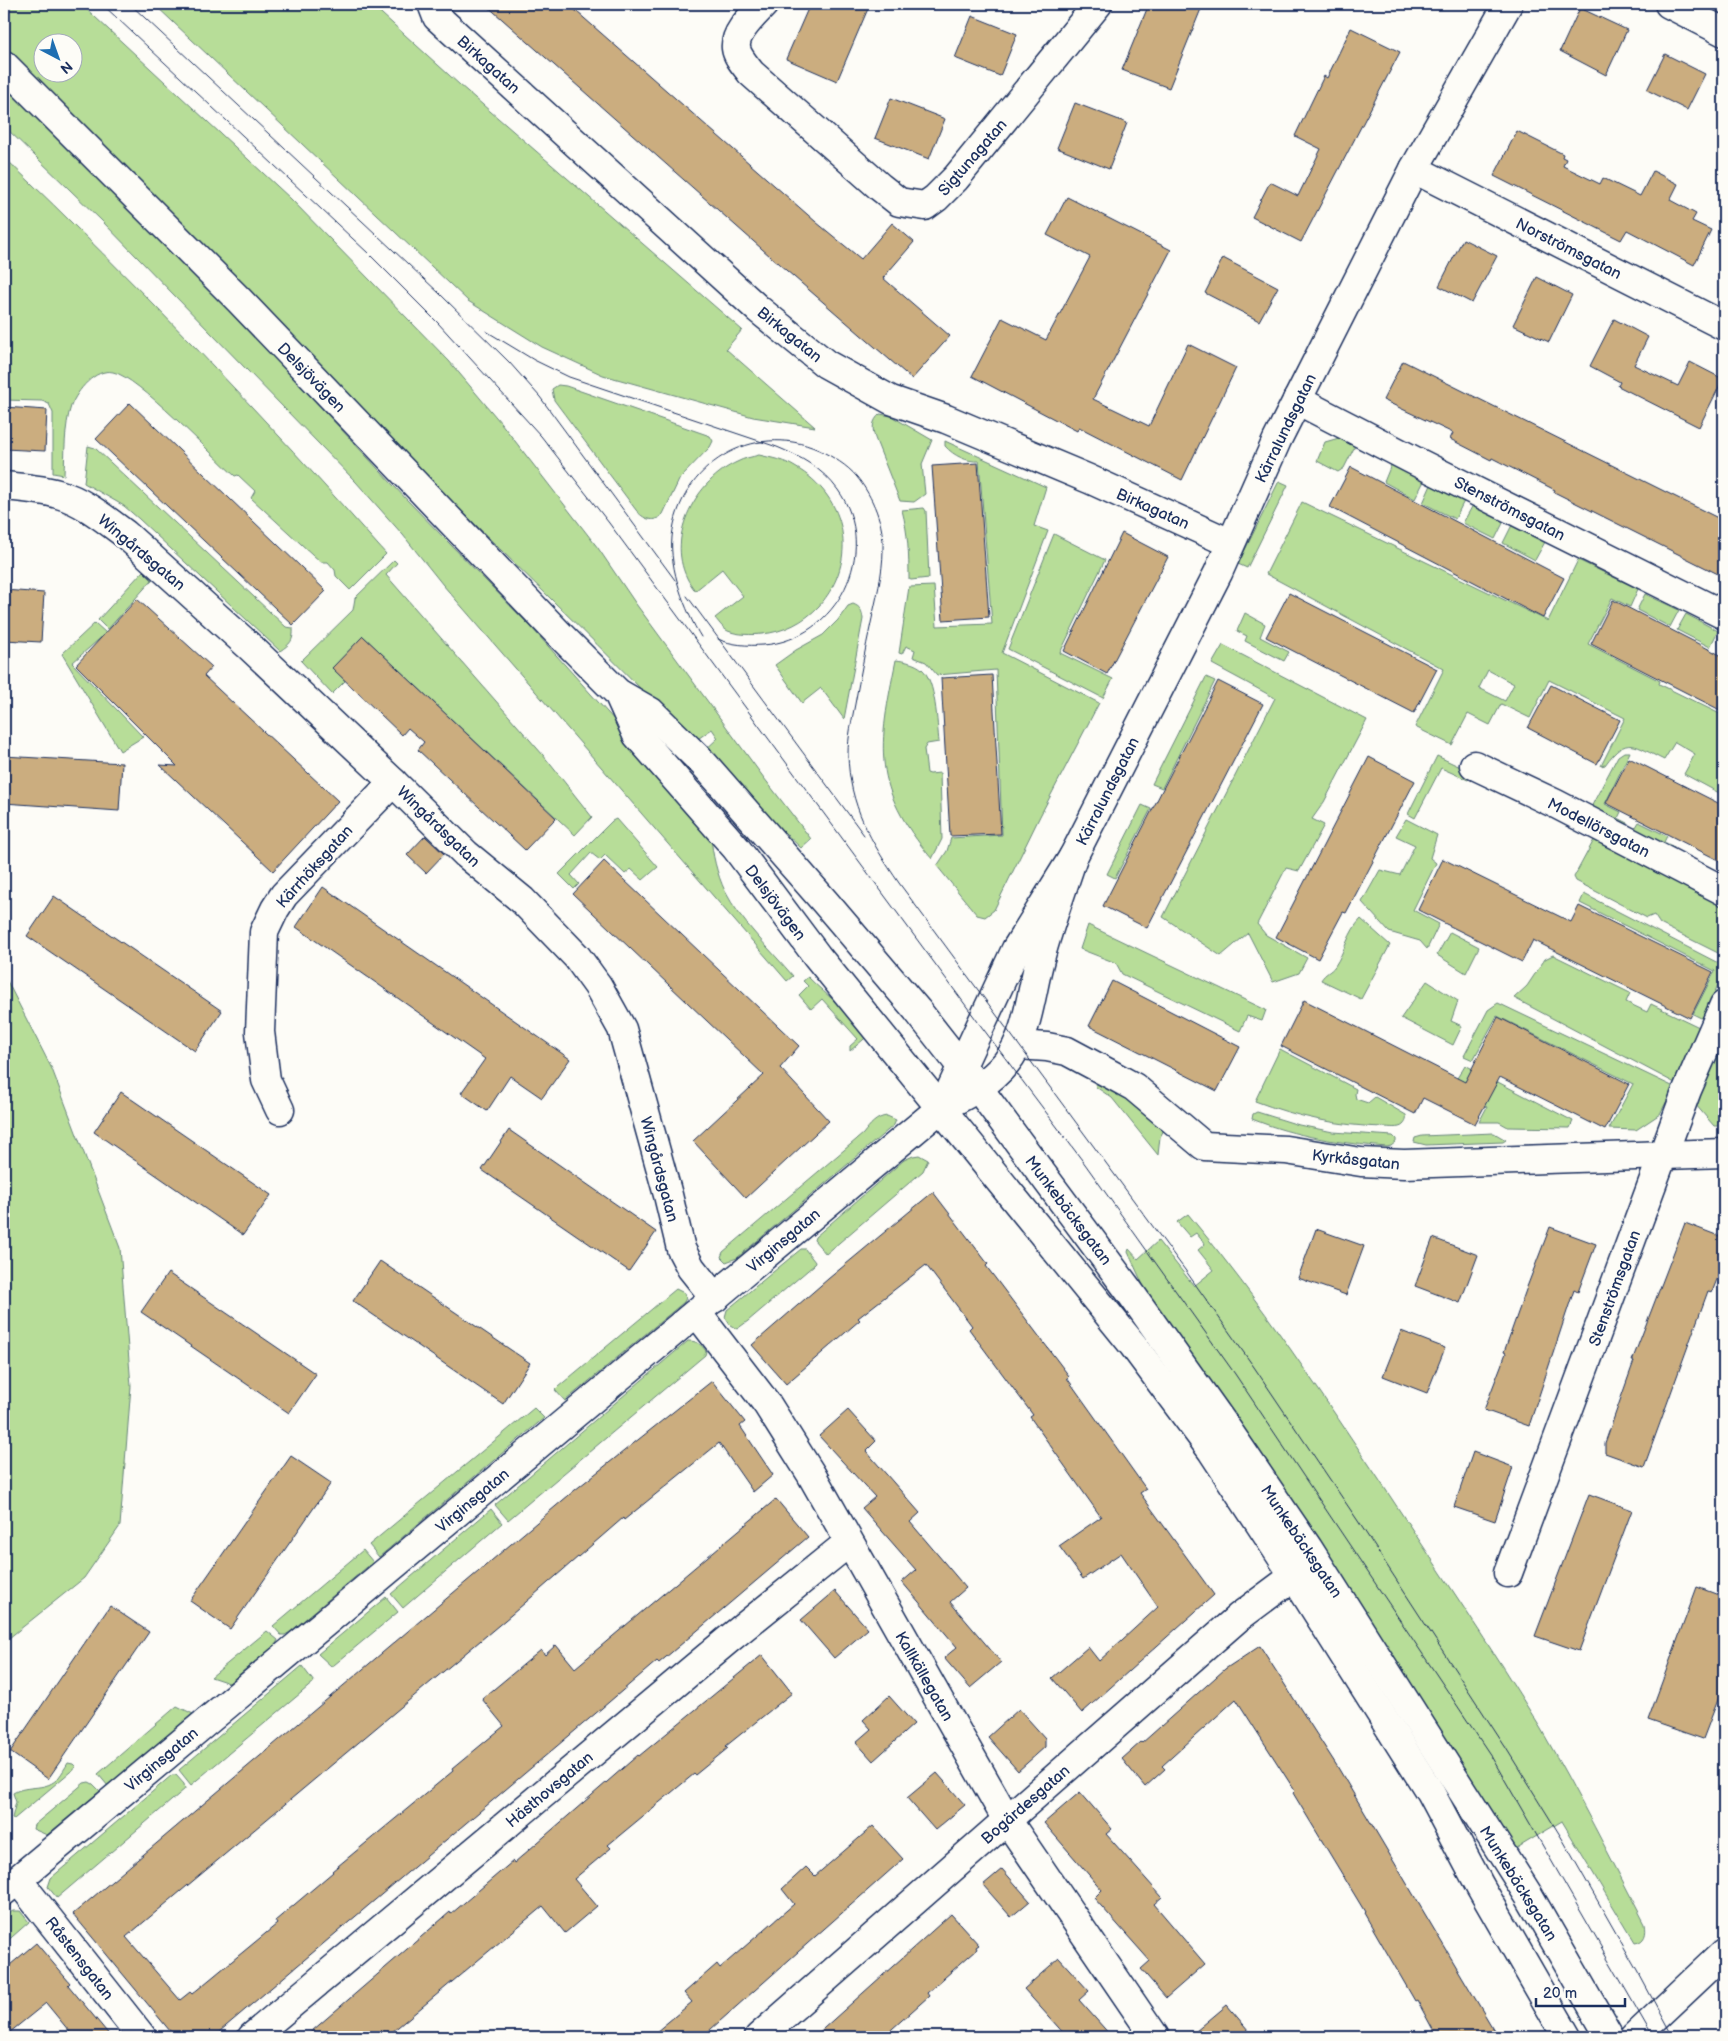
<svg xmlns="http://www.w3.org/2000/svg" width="1728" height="2041" viewBox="0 0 1728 2041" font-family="'Balsamiq Sans',sans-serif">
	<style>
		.green { fill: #b7dd98; stroke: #69867b; fill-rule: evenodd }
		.building { fill: #cbad7f; stroke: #1b2f5e }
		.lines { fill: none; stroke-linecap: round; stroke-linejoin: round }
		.street-casing { stroke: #1b2f5e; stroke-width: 31 }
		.secondary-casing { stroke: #1b2f5e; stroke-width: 31 }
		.street { stroke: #fdfcf7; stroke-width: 28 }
		.secondary { stroke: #fdfcf7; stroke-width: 28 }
		.tram { stroke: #1b2f5e; stroke-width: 1 }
		.labels { text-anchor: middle; stroke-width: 5; stroke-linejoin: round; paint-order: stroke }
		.street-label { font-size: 16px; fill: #1b2f5e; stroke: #fdfcf7 }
	</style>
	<rect width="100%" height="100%" fill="#fdfcf7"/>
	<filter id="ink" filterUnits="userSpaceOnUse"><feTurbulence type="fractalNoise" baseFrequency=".02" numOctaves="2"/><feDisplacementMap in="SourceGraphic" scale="10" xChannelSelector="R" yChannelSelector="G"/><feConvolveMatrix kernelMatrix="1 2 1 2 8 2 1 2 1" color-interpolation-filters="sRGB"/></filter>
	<g filter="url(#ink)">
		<!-- green -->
		<g class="green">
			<path d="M4,4H81L291,199L449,361L501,423L598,548L636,604L764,778L811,839L801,848L783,831L756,811L702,753L718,738L712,729L692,743C610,653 520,571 435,484C291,338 151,188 4,45ZM42,42H72V72H42Z"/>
			<polygon points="154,4 371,4 460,85 742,330 726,349 815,427 753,417 603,375 542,347 468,301"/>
			<path d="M4,85L243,324L408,501L531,627L616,722L711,835C712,854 717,874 725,891C740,921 771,950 793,976L787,981L443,585L403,535L356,482L102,221L4,126Z"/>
			<path d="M4,157C137,284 264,416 386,554L350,590L336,576L335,570L328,562H321L313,555L251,498L255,491L238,475L235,476C213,456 137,376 113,372C95,368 77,391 71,406C64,427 65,453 64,475L53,473V413L49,404L42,401L4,400Z"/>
			<path d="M558,385L566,386L710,436L713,441L710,447L680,478L663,514C654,524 643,519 636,510L554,400L552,389Z"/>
			<path d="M880,414L891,416L932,440L922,464L925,494L914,502L900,501L875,438C872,428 872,421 880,414Z"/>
			<polygon points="1339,438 1355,446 1344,468 1338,472 1317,461 1325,442"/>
			<path d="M945,441L1046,487L1034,526L1048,531L1002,653L1099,703L1040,816L994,910L985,917L977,915L937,866L947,851L951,838L1002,835L996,670L937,675L926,662L913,657L915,650L906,646L902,654L899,653L909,587L934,586L937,626L992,624L979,461C967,462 954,456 945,446Z"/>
			<path d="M88,446L95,448L286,627L293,628C294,641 290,644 280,651L139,519L124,506L84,483Z"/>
			<path d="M759,455C772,458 784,460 795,467C848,497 859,561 819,606C804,622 784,632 762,634C753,635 737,635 728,631C723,629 718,621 715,618L743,596L722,569L695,591C693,587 689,583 687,578C666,535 697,480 737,462C744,458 752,457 759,455Z"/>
			<polygon points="1391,465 1424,481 1415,499 1384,482"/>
			<polygon points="1279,481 1288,485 1247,568 1238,564"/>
			<polygon points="1431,485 1464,501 1455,519 1423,503"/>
			<path d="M1302,502L1548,621L1578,560L1638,589L1630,607L1612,598L1588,644L1660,681L1659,684L1724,716V788L1721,794L1684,774L1695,754L1675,742L1664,760C1635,746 1627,734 1605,765L1601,766L1625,718L1549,680L1530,718L1501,704L1490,725L1468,714L1452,745L1415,727L1444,669L1266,574ZM1488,670L1514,684L1505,701L1479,688Z"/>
			<polygon points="1473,505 1504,521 1495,539 1463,523"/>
			<path d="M924,508L926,511L929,578L911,580L909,579C909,555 908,533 902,510Z"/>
			<polygon points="1512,525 1545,542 1535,560 1503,543"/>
			<polygon points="1054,534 1105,560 1060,653 1113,679 1103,698 1008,649"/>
			<polygon points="394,560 397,563 386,575 543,755 592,817 575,835 363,636 333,668 345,681 332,694 301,661 353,610 355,598"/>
			<polygon points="143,571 152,580 108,629 106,628 98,620"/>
			<polygon points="1645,594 1679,610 1670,627 1637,610"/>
			<path d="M853,604C861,607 862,611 863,619L844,719L821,688L802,703L775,665L796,650L823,635L838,620L848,606Z"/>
			<polygon points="1245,613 1265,624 1260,637 1289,652 1284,661 1245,641 1247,636 1237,631"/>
			<polygon points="1686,614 1718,631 1710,647 1677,630"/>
			<polygon points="95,623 106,633 72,663 143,737 120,751 62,654"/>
			<polygon points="1223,645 1367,720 1324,802 1312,819 1324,825 1299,871 1286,868 1257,924 1266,935 1307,958 1299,973 1273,982 1248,933 1221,956 1163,917 1275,698 1212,664"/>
			<path d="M896,660C904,661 915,663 922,669C936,681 937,724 939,742L927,744L924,749L927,773L930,774L940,773L942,839L932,859C871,786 878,748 896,660Z"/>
			<polygon points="1206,677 1215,681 1162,788 1152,784"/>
			<polygon points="1624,752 1630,752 1605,804 1621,812 1618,818 1628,823 1626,829 1589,811 1618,756"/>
			<polygon points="1437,756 1469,771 1470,778 1468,780 1441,768 1415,818 1408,814"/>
			<polygon points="1142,805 1151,809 1115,878 1107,874"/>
			<polygon points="616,819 658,867 643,880 631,869 625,874 605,855 600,860 591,853 571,875 579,884 574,889 559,874 612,821"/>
			<polygon points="1406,819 1437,835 1430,858 1436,863 1413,910 1439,924 1427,949 1420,941 1389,932 1362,902 1380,870 1400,875 1415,845 1396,836"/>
			<polygon points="1639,822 1667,836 1664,842 1674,847 1672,852 1633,832"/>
			<polygon points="1594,840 1724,907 1724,956 1660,924 1654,915 1647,918 1576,881 1574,877"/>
			<polygon points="1584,894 1724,966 1724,971 1703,1019 1693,1014 1715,971 1580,903"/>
			<path d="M1361,919L1390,945L1361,999L1321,980C1325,973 1331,972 1335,966C1345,951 1348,932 1361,919Z"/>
			<polygon points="1088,925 1266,1010 1262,1021 1247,1016 1240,1031 1122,974 1116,963 1080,949"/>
			<polygon points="1450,932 1479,947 1466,973 1437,955"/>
			<polygon points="1553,955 1630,993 1626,1002 1647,1012 1651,1004 1699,1027 1675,1083 1514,998 1527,986 1545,959"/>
			<polygon points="4,975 52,1069 120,1248 131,1386 120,1526 84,1578 4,1642"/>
			<path d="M808,977C828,997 851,1013 870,1034L850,1051V1046L858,1039L822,999L811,1009L799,995L808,986L803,981Z"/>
			<polygon points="1427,981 1458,1001 1451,1021 1462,1026 1453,1045 1401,1018"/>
			<polygon points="1498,1003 1674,1087 1660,1114 1636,1130 1609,1129 1633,1084 1497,1016 1473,1060 1464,1056 1488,1010"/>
			<polygon points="1724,1036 1724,1126 1714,1126 1695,1104"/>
			<path d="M1280,1049L1356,1089L1355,1094L1356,1099L1368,1103L1375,1097L1406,1115C1407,1119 1406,1122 1403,1125C1399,1129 1389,1127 1384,1127C1339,1126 1297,1117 1255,1101Z"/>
			<polygon points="1465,1065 1573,1121 1570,1128 1508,1127 1499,1122 1479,1122 1487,1107 1456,1094 1444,1100"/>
			<polygon points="1094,1080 1104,1081 1165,1128 1160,1137 1158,1155 1112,1098 1096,1087"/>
			<path d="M1257,1112L1299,1125L1333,1132L1393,1136L1396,1139V1142L1391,1146L1387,1147C1339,1143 1297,1137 1252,1119L1253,1114Z"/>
			<path d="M887,1116L896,1120L894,1125L737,1258L726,1262L721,1257L723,1252L863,1134C870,1125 876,1117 887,1116Z"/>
			<polygon points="1494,1133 1506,1140 1503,1142 1426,1145 1414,1142 1415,1138 1422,1136"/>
			<polygon points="919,1155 928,1160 923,1171 826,1254 814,1240 815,1237 904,1160 913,1156"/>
			<path d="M1188,1214C1260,1300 1323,1396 1386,1490C1438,1569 1492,1648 1541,1729C1578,1793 1611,1859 1645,1924C1647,1933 1645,1942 1635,1943L1562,1821L1512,1851L1154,1309L1128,1252L1129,1249L1138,1259L1158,1241L1194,1286L1214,1270L1198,1250L1205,1244L1196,1233L1190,1237L1177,1222Z"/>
			<polygon points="801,1249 805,1249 815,1262 814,1265 748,1321 737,1329 730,1325 725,1317 727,1310"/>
			<polygon points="676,1289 684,1293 686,1298 684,1302 565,1401 555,1390 558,1387"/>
			<path d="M688,1341C697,1341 701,1344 706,1351L705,1355L508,1520L495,1505Z"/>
			<polygon points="534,1408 544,1418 379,1557 369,1545"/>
			<polygon points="491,1509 502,1523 403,1608 391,1594"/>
			<polygon points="363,1550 373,1562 290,1632 285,1635 281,1635 273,1626"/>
			<polygon points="386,1597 398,1612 334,1665 331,1666 318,1654"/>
			<polygon points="267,1631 278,1640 276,1644 229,1683 211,1677"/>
			<polygon points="302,1666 314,1682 191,1785 179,1770"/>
			<polygon points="177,1706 193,1714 108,1786 98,1774"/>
			<path d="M68,1763L73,1764L76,1767L14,1819L12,1818L16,1802L13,1793C28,1784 47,1792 59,1777C62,1773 65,1768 68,1763Z"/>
			<polygon points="172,1775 176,1775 184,1784 185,1789 57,1898 48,1887 51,1878"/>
			<polygon points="89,1782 93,1784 100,1791 47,1835 33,1829 34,1825 84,1783"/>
			<polygon points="13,1911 20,1911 29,1922 4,1944 4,1916"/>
		</g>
		<!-- building -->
		<g class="building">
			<polygon points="485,4 568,4 816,222 861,259 892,223 914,242 883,278 950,336 912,379 779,264"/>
			<polygon points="810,4 870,4 837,81 786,59"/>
			<polygon points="1149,4 1203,4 1169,88 1122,70"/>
			<polygon points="1580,8 1627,30 1606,75 1560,51"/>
			<polygon points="972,16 1017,34 1000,76 955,58"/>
			<polygon points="1351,28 1400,52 1301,242 1252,217 1270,182 1298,196 1321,149 1295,136 1324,76 1327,78"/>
			<polygon points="1665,54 1705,74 1687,110 1647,90"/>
			<polygon points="891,98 945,119 929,159 875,138"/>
			<polygon points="1075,103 1127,123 1109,169 1057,148"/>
			<polygon points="1517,131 1563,154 1562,157 1566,159 1563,166 1600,184 1603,178 1640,196 1653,171 1678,184 1670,200 1696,214 1692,221 1711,230 1694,265 1627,230 1621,240 1494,176"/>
			<polygon points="1067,197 1171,250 1093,399 1149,426 1188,344 1236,368 1182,480 1079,427 1077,431 972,376 1002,318 1046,340 1090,257 1047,235"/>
			<polygon points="1463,239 1497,256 1472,303 1439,286"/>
			<polygon points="1223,258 1278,287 1259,321 1205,293"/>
			<polygon points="1537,277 1572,295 1549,342 1513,325"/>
			<polygon points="1614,319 1648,337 1634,365 1678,386 1690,362 1723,379 1699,427 1618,386 1620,382 1590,366"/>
			<polygon points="1403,361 1724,521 1724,577 1554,492 1555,490 1492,458 1491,460 1450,439 1453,433 1383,400"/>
			<polygon points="130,403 326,591 293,625 96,439"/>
			<polygon points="4,407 47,410 45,451 4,449"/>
			<polygon points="978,463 989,617 943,620 932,466"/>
			<polygon points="1351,467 1564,578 1543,618 1330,507"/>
			<polygon points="1122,533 1168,557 1107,674 1064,651"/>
			<polygon points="4,590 44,593 41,642 4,640"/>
			<polygon points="1289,593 1437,669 1414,713 1266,637"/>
			<polygon points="137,599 212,667 204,676 338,801 273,871 160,765 177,766 76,665"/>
			<polygon points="1613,600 1724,657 1724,712 1591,644"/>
			<polygon points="363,636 556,818 525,850 418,750 424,742 408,728 402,735 332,668"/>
			<polygon points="992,675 1001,834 950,836 941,678"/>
			<polygon points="1218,681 1263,704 1147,928 1103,906"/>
			<polygon points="1551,685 1620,720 1597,764 1528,728"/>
			<polygon points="4,756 122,763 119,811 4,803"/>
			<polygon points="1369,757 1415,781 1346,913 1343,912 1318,959 1276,937"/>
			<polygon points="1629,758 1724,806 1724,863 1606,803"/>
			<polygon points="425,836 444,854 426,873 407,855"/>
			<polygon points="1443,859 1571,922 1579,906 1713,972 1690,1018 1533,940 1522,962 1418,910"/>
			<polygon points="604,861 799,1046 780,1068 829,1121 746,1198 693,1141 764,1075 573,894"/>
			<polygon points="323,887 570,1059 542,1098 510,1076 487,1111 461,1093 485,1059 296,927"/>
			<polygon points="54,896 222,1011 195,1051 27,936"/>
			<polygon points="1112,981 1240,1047 1217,1091 1089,1026"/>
			<polygon points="1304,1000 1465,1082 1498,1017 1629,1084 1605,1130 1500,1077 1475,1124 1423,1098 1415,1114 1281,1046"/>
			<polygon points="121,1092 271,1195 243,1235 94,1132"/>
			<polygon points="509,1130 656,1232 629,1271 482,1170"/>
			<polygon points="933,1192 988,1264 986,1266 1069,1376 1067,1378 1146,1489 1140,1493 1214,1595 1082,1713 1052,1678 1088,1647 1099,1661 1158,1607 1121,1553 1083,1579 1059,1546 1101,1517 1030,1417 1033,1415 969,1329 972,1326 926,1265 858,1318 860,1320 786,1384 752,1345 828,1279"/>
			<polygon points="1685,1223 1724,1238 1724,1262 1712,1292 1708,1291 1644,1467 1605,1453 1605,1443 1634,1361 1632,1361"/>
			<polygon points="1550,1227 1596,1244 1578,1292 1574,1290 1529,1426 1484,1410 1506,1353 1504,1352 1527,1287"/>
			<polygon points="1316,1229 1364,1246 1346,1295 1298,1278"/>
			<polygon points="1433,1238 1478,1255 1460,1303 1415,1286"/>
			<polygon points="380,1261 530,1363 503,1404 353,1301"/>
			<polygon points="168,1273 316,1374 289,1413 141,1312"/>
			<polygon points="1401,1331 1445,1348 1427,1393 1383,1376"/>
			<polygon points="712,1381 745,1422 740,1426 773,1475 753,1492 719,1443 624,1520 623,1518 511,1615 126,1937 180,2000 190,1992 192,1994 277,1924 275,1921 333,1872 332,1871 453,1771 452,1769 504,1726 482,1699 541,1650 545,1655 556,1645 575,1668 776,1499 808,1537 659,1663 657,1661 602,1708 213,2037 175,2037 73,1914 575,1490"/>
			<polygon points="848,1410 876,1441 866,1451 920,1513 910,1522 966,1588 950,1602 1001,1662 970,1688 944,1658 957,1647 902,1582 916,1570 862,1508 875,1497 819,1436"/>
			<polygon points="1473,1452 1513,1467 1495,1521 1454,1507"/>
			<polygon points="291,1456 331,1483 230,1629 190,1601"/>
			<polygon points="1589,1494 1632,1510 1579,1651 1535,1636"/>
			<polygon points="1697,1587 1724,1597 1724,1684 1703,1739 1648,1720"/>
			<polygon points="835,1591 868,1629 834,1658 801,1620"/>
			<polygon points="110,1606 149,1632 48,1779 10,1752"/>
			<polygon points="1260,1646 1337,1766 1498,2037 1437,2037 1417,2000 1415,2001 1364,1913 1365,1912 1293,1793 1295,1791 1236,1699 1162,1766 1165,1769 1145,1787 1122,1759 1141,1742 1142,1743 1225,1669"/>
			<polygon points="762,1655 792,1693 726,1746 728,1748 695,1775 694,1774 608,1845 611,1848 574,1879 597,1906 565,1933 543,1906 386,2037 305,2037 450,1912 451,1914 513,1861 514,1863 638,1755 639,1756"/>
			<polygon points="889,1696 914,1724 873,1761 856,1742 871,1729 863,1720"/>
			<polygon points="1019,1709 1045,1738 1045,1747 1018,1771 988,1737"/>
			<polygon points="937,1773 965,1805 935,1830 907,1798"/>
			<polygon points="1080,1792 1112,1829 1106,1834 1162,1897 1154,1904 1205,1964 1166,1998 1141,1969 1150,1961 1094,1898 1102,1890 1044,1823"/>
			<polygon points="873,1826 903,1859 702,2037 650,2037 692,2002 684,1993 717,1964 720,1968 794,1904 782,1889 806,1867 815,1876"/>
			<polygon points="1002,1869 1030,1901 1011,1917 983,1885"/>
			<polygon points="951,1914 979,1945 976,1947 977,1949 927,1993 929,1996 883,2037 814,2037"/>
			<polygon points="36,1943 70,1983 68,1985 111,2037 74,2037 46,2003 4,2037 4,1970"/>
			<polygon points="1059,1958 1089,1991 1079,2000 1112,2037 1067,2037 1024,1989"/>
			<polygon points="1227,2005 1254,2037 1189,2037"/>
		</g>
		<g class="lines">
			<defs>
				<g id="street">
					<polyline points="432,4 437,17 758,309 826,364 891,400 946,419 1089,479 1230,543"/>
					<path d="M764,4C754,15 734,32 736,48C737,57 746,66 751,73L880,187L899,202L925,206L936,198L956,178L1098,4"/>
					<polyline points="1669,4 1724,32"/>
					<polyline points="1414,169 1724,326"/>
					<polyline points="1297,400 1413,460 1724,615"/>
					<path d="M4,486C22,488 41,489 58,494C83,501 105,519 125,534L249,646L393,782L466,854L522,900L577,957L598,986L622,1029L668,1195L681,1249L691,1268L715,1298"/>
					<polyline points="1474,765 1556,804 1724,891"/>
					<polyline points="1018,1045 1047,1047 1067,1051 1112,1075 1134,1087 1204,1146 1286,1150 1361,1162 1404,1164 1724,1153"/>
					<polyline points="952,1087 1016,949 1073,857 1218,573 1277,440 1414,169 1508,4"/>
					<polyline points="280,1110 266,1080 260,1032 264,932 275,909 284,895 393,782"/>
					<polyline points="697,1313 767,1404 811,1474 1007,1820 1155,2037"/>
					<polyline points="1508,1573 1687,1090 1724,1005"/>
					<polyline points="18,1880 142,2037"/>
					<path d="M4,1891L941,1108C966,1095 988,1085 1006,1063C1028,1037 1031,991 1040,959C1049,925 1062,891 1073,857"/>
					<polyline points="252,2037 729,1639 848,1543"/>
					<polyline points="759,2037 1239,1617 1294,1576"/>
					<polyline points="1635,2037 1724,1953"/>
				</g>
				<g id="secondary">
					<polyline points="4,65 239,300 558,633 618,693 651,712 704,764 825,902 917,1010 979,1089 1127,1288 1223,1423 1308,1548 1529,1896 1610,2037"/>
					<polyline points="618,693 637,735 736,848 817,956 1133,1345 1212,1451 1294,1576 1430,1792 1480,1886 1567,2037"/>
				</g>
			</defs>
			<!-- street casing -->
			<use href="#street" class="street-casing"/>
			<!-- secondary casing -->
			<use href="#secondary" class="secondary-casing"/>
			<!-- street -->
			<use href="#street" class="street"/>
			<!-- secondary -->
			<use href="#secondary" class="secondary"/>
			<!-- tram -->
			<g class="tram">
				<polyline points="102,4 368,253 438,323 541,436 609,523 981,1026 1085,1164 1235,1374 1491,1756 1653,2037"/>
				<polyline points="130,4 439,293 509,362 540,397 675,580"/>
				<path d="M486,331L534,360L569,377L777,447C801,457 822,468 838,490C882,551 837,640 763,645C748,646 731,645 718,639"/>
				<polyline points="687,596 864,835"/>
				<path d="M701,637C685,611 669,568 672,537C679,466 753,420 819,450C833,457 847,465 857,477C873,497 884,524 883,549C883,574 876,599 871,623C865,650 860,677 855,704C852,720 848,737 848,754C849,805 871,842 899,883L1188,1274L1254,1367L1358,1521L1506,1748L1563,1840L1637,1970L1673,2037"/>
			</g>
		</g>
	</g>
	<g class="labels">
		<!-- street labels -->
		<g class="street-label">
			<text transform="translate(489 64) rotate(42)" y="6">Birkagatan</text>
			<text transform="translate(972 157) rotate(-49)" y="6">Sigtunagatan</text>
			<text transform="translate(1569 248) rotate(27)" y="6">Norströmsgatan</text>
			<text transform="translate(790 334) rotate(39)" y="6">Birkagatan</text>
			<text transform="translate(312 377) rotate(46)" y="6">Delsjövägen</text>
			<text transform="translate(1285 428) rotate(-64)" y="6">Kärralundsgatan</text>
			<text transform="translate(1153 508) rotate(24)" y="6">Birkagatan</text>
			<text transform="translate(1510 508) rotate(27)" y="6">Stenströmsgatan</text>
			<text transform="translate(142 552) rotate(40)" y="6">Wingårdsgatan</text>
			<text transform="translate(1107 791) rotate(-63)" y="6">Kärralundsgatan</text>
			<text transform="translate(439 826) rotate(44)" y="6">Wingårdsgatan</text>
			<text transform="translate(1599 827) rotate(27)" y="6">Modellörsgatan</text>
			<text transform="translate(314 866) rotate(-48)" y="6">Kärrhöksgatan</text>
			<text transform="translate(776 902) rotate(53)" y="6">Delsjövägen</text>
			<text transform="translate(1356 1159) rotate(6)" y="6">Kyrkåsgatan</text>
			<text transform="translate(660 1169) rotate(75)" y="6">Wingårdsgatan</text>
			<text transform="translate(1069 1210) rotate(53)" y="6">Munkebäcksgatan</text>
			<text transform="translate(783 1240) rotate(-40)" y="6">Virginsgatan</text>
			<text transform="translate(1614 1288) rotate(-70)" y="6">Stenströmsgatan</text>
			<text transform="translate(472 1500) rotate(-40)" y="6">Virginsgatan</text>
			<text transform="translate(1302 1541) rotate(56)" y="6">Munkebäcksgatan</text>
			<text transform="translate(925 1676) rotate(60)" y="6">Kallkällegatan</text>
			<text transform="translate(161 1759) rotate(-40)" y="6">Virginsgatan</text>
			<text transform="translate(549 1789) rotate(-40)" y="6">Hästhovsgatan</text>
			<text transform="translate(1025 1804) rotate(-41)" y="6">Bogärdesgatan</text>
			<text transform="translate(1519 1883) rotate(58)" y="6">Munkebäcksgatan</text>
			<text transform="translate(80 1958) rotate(52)" y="6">Råstensgatan</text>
		</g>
	</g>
	<!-- margin -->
	<rect width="1728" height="2041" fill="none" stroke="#fdfcf7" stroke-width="20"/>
	<rect x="10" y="10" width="1708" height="2021" fill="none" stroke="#1b2f5e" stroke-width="2" filter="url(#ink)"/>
	<!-- north arrow -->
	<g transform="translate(58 58) rotate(139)"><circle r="24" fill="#fdfcf7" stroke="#a3aaba"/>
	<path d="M0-4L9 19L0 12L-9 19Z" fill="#1f6fb2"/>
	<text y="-8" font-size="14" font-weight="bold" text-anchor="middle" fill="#1b2f5e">N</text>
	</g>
	<!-- scale -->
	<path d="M1536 1998v8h89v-8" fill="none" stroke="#1b2f5e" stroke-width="2.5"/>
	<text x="1543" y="1998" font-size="15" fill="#1b2f5e" stroke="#fdfcf7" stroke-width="4" paint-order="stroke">20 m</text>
</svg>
